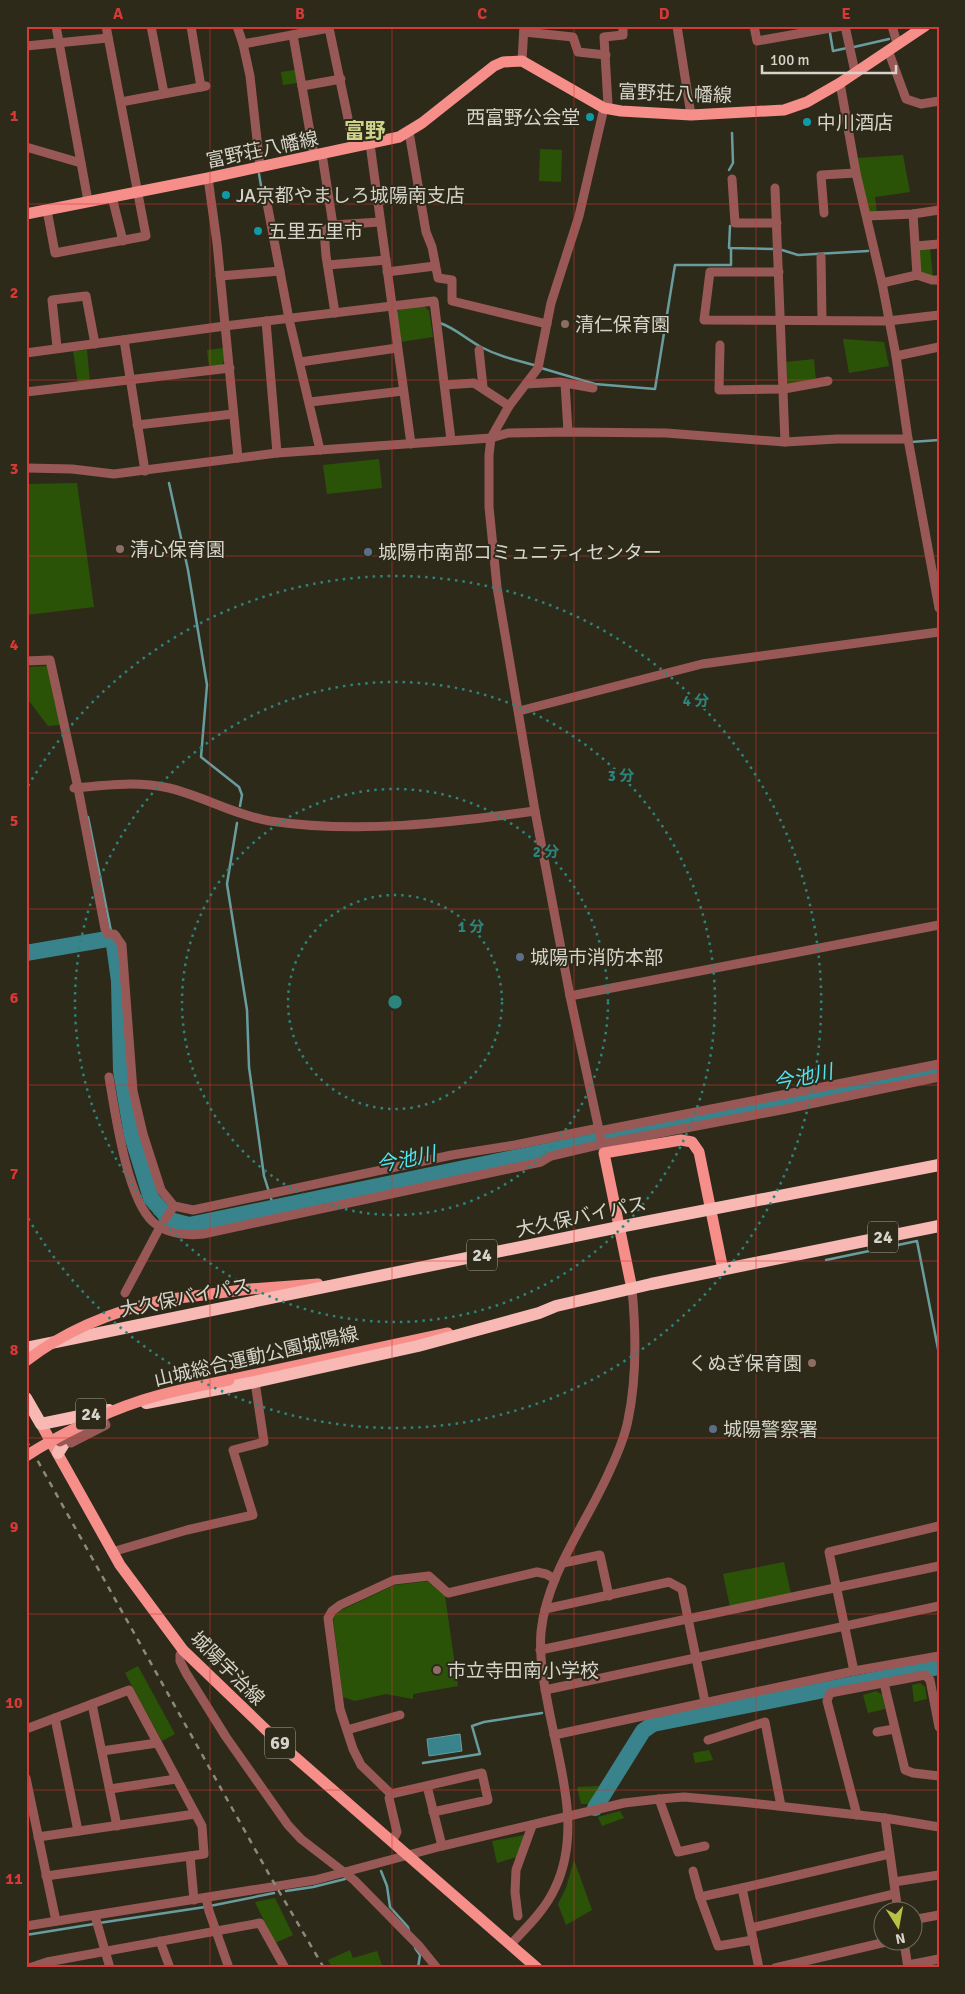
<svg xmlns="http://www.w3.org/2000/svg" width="965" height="1994" viewBox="0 0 965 1994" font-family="Signika,'Noto Sans JP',sans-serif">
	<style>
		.green { fill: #2b5308 }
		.water { fill: #39848c; stroke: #689c9f }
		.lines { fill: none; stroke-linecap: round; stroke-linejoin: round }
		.stream { stroke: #689c9f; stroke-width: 2.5 }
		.river { stroke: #39848c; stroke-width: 16 }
		.minor { stroke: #985956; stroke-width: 9 }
		.major { stroke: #f68f8a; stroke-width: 11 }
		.highway { stroke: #f8b9b4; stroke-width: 12 }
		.rail { stroke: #8c897c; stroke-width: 2.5; stroke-dasharray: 6 6; stroke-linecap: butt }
		.minor-bridge { stroke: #985956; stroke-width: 9 }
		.major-bridge { stroke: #f68f8a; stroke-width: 11 }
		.grid { fill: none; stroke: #d63938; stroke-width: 1; stroke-opacity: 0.55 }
		.ring { fill: none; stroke: #2d847c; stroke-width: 2.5; stroke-dasharray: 2.5 5 }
		.culture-dot { fill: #0f9aa8; stroke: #2e2a1a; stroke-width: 2 }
		.education-dot { fill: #8d6e63; stroke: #2e2a1a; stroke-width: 2 }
		.service-dot { fill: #5c6f8a; stroke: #2e2a1a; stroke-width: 2 }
		.labels { text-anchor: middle; stroke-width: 4; stroke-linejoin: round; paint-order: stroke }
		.shield { fill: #2e2a1a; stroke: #a4a195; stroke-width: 1 }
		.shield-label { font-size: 18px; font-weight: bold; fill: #d6d4ca }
		.street-label { font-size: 19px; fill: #d6d4ca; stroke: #2e2a1a }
		.poi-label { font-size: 19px; fill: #d6d4ca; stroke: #2e2a1a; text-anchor: start }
		.water-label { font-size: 20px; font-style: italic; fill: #50e3f1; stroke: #2e2a1a }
		.quarter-label { font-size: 21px; font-weight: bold; fill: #cdd487; stroke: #2e2a1a }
		.centre { fill: #2d847c; stroke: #2e2a1a; stroke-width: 2.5 }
		.ring-label { font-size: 15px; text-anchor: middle; font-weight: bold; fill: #2d847c; stroke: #2e2a1a; stroke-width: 4; stroke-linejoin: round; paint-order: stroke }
		.neatline { fill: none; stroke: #d63938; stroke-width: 2 }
		.grid-label { font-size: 16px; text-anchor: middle; font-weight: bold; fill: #d63938 }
	</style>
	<rect width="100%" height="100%" fill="#2e2a1a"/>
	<!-- green -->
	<g class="green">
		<polygon points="295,70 297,83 283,85 281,72"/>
		<polygon points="540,149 562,150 561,182 539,181"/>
		<polygon points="903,155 910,192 875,197 877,213 870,215 856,158"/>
		<polygon points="930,247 933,278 920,272 917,249"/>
		<polygon points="424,306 429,311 433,337 400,342 395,314 400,309"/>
		<polygon points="843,339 884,342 889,366 849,373"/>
		<polygon points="224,348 225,359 222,365 209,366 207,350"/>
		<polygon points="87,350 90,383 78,384 73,351"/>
		<polygon points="814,359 816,381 787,386 786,362"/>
		<polygon points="379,459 382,488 327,494 323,465"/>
		<polygon points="77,483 94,607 26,615 26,484"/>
		<polygon points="48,666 60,725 48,726 26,697 26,667"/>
		<polygon points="784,1562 791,1594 730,1607 723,1574"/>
		<polygon points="430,1581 445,1596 458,1686 413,1694 413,1699 386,1694 355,1701 343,1697 333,1618 335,1613 395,1585"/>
		<polygon points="138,1666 175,1734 162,1741 125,1673"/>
		<polygon points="920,1683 925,1687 927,1699 914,1702 912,1685"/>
		<polygon points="876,1691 883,1695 885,1709 868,1713 863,1695"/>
		<polygon points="709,1750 713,1760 695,1763 693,1753"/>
		<polygon points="599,1786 589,1804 581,1804 577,1787"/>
		<polygon points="620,1811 624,1818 602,1826 598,1817"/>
		<polygon points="525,1835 517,1857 497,1863 492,1841"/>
		<polygon points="574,1860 592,1910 566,1925 558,1904 566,1888"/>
		<polygon points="275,1898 293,1935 275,1943 255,1902"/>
		<polygon points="350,1950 353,1958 377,1951 383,1968 332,1968 328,1960"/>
	</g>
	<!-- water -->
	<polygon class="water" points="460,1734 462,1751 429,1756 427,1739"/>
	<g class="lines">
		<!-- stream -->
		<g class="stream">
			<polyline points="830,33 833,51 847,48"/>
			<polyline points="854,47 889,39"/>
			<polyline points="729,170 733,163 732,133"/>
			<polyline points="259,174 263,197"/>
			<polyline points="730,226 729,248 774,249"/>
			<polyline points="782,250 798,255 868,251"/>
			<path d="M440,323C455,328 466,339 481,347C498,356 515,360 534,365"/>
			<polyline points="541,368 595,384 655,389 675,265 731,265 731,248"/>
			<polyline points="911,442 939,440"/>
			<polyline points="169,483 188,570 207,685 201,757 239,787 242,795 240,806"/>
			<polyline points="88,817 111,931"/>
			<polyline points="237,823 227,884 247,1010 249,1067 264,1176 274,1208"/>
			<polyline points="826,1260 917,1241 939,1354"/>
			<polyline points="423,1763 480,1754 472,1726 484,1722 542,1713"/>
			<polyline points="381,1871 387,1886 390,1907 408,1927 409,1931"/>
			<polyline points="286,1891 313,1887 345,1879"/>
			<polyline points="210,1906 274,1893"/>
			<polyline points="99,1923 205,1907"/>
			<polyline points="26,1935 94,1924"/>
			<polyline points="415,1948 420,1955 418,1968"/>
		</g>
		<!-- river -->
		<g class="river">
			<polyline points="26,953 113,938 119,981 121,1071 132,1136 151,1198 170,1220 189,1225 939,1070"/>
			<polyline points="595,1808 643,1731 653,1724 939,1667"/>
		</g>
		<!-- minor -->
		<g class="minor">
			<polyline points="56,26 88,201"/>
			<polyline points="151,26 164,93"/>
			<polyline points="191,26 201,87"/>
			<polyline points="237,26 243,44"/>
			<polyline points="677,26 691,115"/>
			<polyline points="754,26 757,41 842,26"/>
			<polyline points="845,26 855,72"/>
			<polyline points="892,26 897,43"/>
			<polyline points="524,32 573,37 578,52 606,55"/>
			<polyline points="293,35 314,155"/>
			<polyline points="26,46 108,38"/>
			<polyline points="888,50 906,99 921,104 939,101"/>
			<polyline points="522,61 524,26"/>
			<polyline points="840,83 856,173 882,283 896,356 908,439 939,608"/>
			<polyline points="302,86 341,79"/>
			<polyline points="121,102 206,86"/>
			<polyline points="608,105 604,37 623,35 623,26"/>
			<polyline points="604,108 579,216 551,303 538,368 509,406 491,438 489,455 489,507 497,587 535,811 570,996 604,1153"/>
			<polyline points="409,132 426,232 432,247 438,278 452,280 452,301 547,324"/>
			<polyline points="370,144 411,444"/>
			<polyline points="26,147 81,163"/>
			<polyline points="322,154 333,225"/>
			<polyline points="260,167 250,76 243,44 329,28 354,147"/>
			<polyline points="208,178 217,243 238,458"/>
			<polyline points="732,179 735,223 777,223"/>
			<polyline points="775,188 785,442"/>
			<polyline points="112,197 123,241"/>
			<polyline points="266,198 289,319 320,450"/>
			<polyline points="377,201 419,194"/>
			<polyline points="47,210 55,253 146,236 106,26"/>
			<polyline points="824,213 821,175 856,173"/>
			<polyline points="913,214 917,275"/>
			<polyline points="867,216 913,214 939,210"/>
			<polyline points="916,246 939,244"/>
			<polyline points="821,257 822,320"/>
			<polyline points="328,265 386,260"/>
			<polyline points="387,272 435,266"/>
			<polyline points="779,272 710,272 704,320 888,321 939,315"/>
			<polyline points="220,276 280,271"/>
			<polyline points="882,283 917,275 932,280 939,280"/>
			<polyline points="335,313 326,256 324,231 333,225 380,222"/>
			<polyline points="266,321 277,453"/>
			<polyline points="124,340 145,471"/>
			<polyline points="720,345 719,390 784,389 828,381"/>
			<polyline points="57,347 52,300 86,296 95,344"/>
			<polyline points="479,350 483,387"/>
			<polyline points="26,353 225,326 434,301 451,440"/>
			<polyline points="896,356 939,347"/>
			<polyline points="300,362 397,348"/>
			<polyline points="565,383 568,432"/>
			<polyline points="526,384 560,382 593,388"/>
			<polyline points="445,385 474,383 509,406"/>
			<polyline points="26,392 230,368"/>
			<polyline points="310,402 403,391"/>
			<polyline points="137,425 233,414"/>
			<polyline points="26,468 72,469 114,474 277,453 491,438 508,433 568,432 666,433 785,442 837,439 908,439"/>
			<polyline points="26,661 50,660 78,788 105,929 108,934 114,934 122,945 133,1091 143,1134 161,1190 174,1206 193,1210 452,1155 515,1145 599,1128"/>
			<polyline points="519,711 702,664 939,632"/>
			<path d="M74,788C106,785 137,781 169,788C203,796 234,815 270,821C358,834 448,823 535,811"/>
			<polyline points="570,996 939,925"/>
			<path d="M109,1077C115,1112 127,1199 153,1222C167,1234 185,1236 203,1234L541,1162L551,1156L602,1144L786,1109L939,1077"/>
			<polyline points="599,1131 939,1064"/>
			<polyline points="125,1293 160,1227 174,1206"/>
			<polyline points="112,1552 187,1530 253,1515 233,1450 264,1442 255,1382"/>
			<polyline points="563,1563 600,1555 609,1596"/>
			<polyline points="545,1609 669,1582 682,1589 705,1702"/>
			<polyline points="183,1650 180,1655 180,1661 186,1673 226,1737 288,1825 301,1839 354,1880 420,1947 437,1968"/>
			<polyline points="540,1650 939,1566"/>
			<polyline points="854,1671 829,1552 939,1526"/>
			<polyline points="884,1683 905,1770 913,1773 939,1776"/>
			<polyline points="545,1690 939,1606"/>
			<polyline points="92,1704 117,1826"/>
			<polyline points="55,1718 78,1831"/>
			<polyline points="26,1729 129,1690 202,1826 204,1854 46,1876"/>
			<polyline points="347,1730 400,1715"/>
			<polyline points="877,1732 894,1729"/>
			<polyline points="554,1735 854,1671 939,1656"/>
			<polyline points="708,1740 765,1722 781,1806"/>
			<polyline points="102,1751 157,1743"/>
			<polyline points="26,1778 56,1921"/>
			<polyline points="427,1786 442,1846"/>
			<polyline points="110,1789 176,1779"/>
			<polyline points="391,1794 389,1798 397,1832 392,1842"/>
			<polyline points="659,1799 678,1852 705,1846"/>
			<polyline points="433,1812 488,1800 482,1773 391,1794 361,1765 353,1749 340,1709 328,1618 332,1611 340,1605 394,1580 429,1576 448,1593 537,1572 546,1574 555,1579"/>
			<polyline points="857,1815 827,1701 830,1693 925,1675 930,1680 939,1727"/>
			<polyline points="885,1818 898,1912"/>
			<polyline points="38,1837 195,1814"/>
			<polyline points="190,1856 194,1900"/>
			<polyline points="693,1871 700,1897 718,1946 753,1940"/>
			<polyline points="894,1882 939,1875"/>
			<polyline points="700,1897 742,1888"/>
			<polyline points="206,1898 209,1911 229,1968"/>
			<polyline points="95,1916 110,1968"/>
			<polyline points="518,1916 515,1892 516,1870 532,1826"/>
			<polyline points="912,1920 939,1915"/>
			<polyline points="26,1926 315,1880 442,1846 624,1803 659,1799 684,1797 741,1802 885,1818 939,1827"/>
			<polyline points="751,1928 894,1894"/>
			<polyline points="160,1941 170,1968"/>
			<polyline points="904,1942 908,1968"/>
			<path d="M511,1944C527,1927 545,1910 555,1888C582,1832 560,1767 549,1710C544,1684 539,1659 541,1632C547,1573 587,1523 610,1470C617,1455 625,1436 628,1420C637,1378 636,1331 632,1289"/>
			<polyline points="908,1965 939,1959"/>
			<polyline points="29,1968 47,1962 260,1923 285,1968"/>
			<polyline points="759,1968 742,1888 889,1854"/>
			<polyline points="775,1968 886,1942"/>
		</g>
		<!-- major -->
		<g class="major">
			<polyline points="26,214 208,178 399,137 422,123 494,66 503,62 522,61 604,108 621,111 691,115 784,110 807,102 840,83 925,26"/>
			<polyline points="632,1289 604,1153 681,1140 692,1142 699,1152 723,1270"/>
			<polyline points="163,1300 250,1289 318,1284"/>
			<polyline points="229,1380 448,1333"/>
			<polyline points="41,1424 120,1565 183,1650 288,1751 537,1968"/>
		</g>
		<!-- highway -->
		<g class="highway">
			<polyline points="26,1348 619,1227 939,1165"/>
			<polyline points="26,1398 41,1424 109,1410"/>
			<polyline points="146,1403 255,1382 418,1346 539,1313 556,1306 651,1284 939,1226"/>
			<polyline points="58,1453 65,1442 75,1434"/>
		</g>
		<!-- rail -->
		<polyline class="rail" points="26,1440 270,1876 324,1968"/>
		<!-- minor-bridge -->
		<polyline class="minor-bridge" points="60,1442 104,1421 106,1425 71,1443"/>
		<!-- major-bridge -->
		<g class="major-bridge">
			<path d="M26,1361C66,1330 114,1311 163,1300"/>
			<path d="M26,1456C59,1435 103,1413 140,1401C169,1391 199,1386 229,1380"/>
		</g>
	</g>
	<!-- grid -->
	<path class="grid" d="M210,26V1968M392,26V1968M574,26V1968M756,26V1968M26,204H939M26,380H939M26,556H939M26,733H939M26,909H939M26,1085H939M26,1261H939M26,1438H939M26,1614H939M26,1790H939"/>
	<!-- distance rings -->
	<g class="ring">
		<circle cx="395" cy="1002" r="107"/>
		<circle cx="395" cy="1002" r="213"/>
		<circle cx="395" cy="1002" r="320"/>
		<path d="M28 786A426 426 0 1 1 28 1218"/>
	</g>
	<!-- markers -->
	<g class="culture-dot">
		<circle cx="590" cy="117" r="5"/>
		<circle cx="807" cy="122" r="5"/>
		<circle cx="226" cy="195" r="5"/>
		<circle cx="258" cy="231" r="5"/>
	</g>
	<g class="education-dot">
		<circle cx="565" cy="324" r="5"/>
		<circle cx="120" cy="549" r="5"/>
		<circle cx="812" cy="1363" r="5"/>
		<circle cx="437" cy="1670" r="5"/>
	</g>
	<g class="service-dot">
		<circle cx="368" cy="552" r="5"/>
		<circle cx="520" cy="957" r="5"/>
		<circle cx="713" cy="1429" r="5"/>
	</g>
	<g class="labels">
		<!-- shield labels -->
		<g class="shield">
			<rect x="868" y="1221.5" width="30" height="31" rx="4"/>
			<rect x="467" y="1239.5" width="30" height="31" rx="4"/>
			<rect x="76" y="1398.5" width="30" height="31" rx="4"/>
			<rect x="265" y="1727.5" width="30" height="31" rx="4"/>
		</g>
		<g class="shield-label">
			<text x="883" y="1243">24</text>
			<text x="482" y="1261">24</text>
			<text x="91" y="1420">24</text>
			<text x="280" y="1749">69</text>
		</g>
		<!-- street labels -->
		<g class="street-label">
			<text transform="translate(675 93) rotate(2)" y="7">富野荘八幡線</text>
			<text transform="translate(262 149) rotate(-12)" y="7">富野荘八幡線</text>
			<text transform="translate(581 1216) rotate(-12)" y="7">大久保バイパス</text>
			<text transform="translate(185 1297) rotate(-11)" y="7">大久保バイパス</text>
			<text transform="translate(256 1356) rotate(-13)" y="7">山城総合運動公園城陽線</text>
			<text transform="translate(228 1668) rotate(45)" y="7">城陽宇治線</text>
		</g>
		<!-- poi labels -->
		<g class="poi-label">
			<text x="580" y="124" text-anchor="end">西富野公会堂</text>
			<text x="817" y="129">中川酒店</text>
			<text x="236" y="202">JA京都やましろ城陽南支店</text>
			<text x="268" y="238">五里五里市</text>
			<text x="575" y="331">清仁保育園</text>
			<text x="130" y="556">清心保育園</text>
			<text x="378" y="559">城陽市南部コミュニティセンター</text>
			<text x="530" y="964">城陽市消防本部</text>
			<text x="802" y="1370" text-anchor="end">くぬぎ保育園</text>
			<text x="723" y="1436">城陽警察署</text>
			<text x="447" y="1677">市立寺田南小学校</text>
		</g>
		<!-- water labels -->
		<g class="water-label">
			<text transform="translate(803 1077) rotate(-12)" y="7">今池川</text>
			<text transform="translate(406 1159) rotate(-12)" y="7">今池川</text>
		</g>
		<!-- quarter labels -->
		<g class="quarter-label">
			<text x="365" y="138">富野</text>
		</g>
	</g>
	<circle cx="395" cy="1002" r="8" class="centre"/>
	<g class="ring-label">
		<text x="696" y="706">4 分</text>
		<text x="621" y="781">3 分</text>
		<text x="546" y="857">2 分</text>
		<text x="471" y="932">1 分</text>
	</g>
	<!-- border -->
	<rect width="965" height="1994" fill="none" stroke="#2e2a1a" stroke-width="55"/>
	<!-- north arrow -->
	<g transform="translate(898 1926) rotate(169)"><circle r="24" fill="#2e2a1a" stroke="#716e60"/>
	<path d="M0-4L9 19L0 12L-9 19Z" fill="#b9c046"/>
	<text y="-8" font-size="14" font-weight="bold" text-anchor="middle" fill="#d6d4ca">N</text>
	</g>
	<!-- scale -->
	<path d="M762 65v8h134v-8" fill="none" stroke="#d6d4ca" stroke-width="2.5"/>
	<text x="770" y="65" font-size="15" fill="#d6d4ca" stroke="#2e2a1a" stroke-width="4" paint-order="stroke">100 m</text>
	<rect x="28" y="28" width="910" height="1938" class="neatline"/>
	<g class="grid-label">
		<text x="118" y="19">A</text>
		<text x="300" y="19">B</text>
		<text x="482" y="19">C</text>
		<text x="664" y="19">D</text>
		<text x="846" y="19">E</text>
		<text x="14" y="121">1</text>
		<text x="14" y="298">2</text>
		<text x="14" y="474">3</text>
		<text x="14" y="650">4</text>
		<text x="14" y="826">5</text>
		<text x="14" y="1003">6</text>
		<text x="14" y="1179">7</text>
		<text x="14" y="1355">8</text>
		<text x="14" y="1532">9</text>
		<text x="14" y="1708">10</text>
		<text x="14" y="1884">11</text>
	</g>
</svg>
